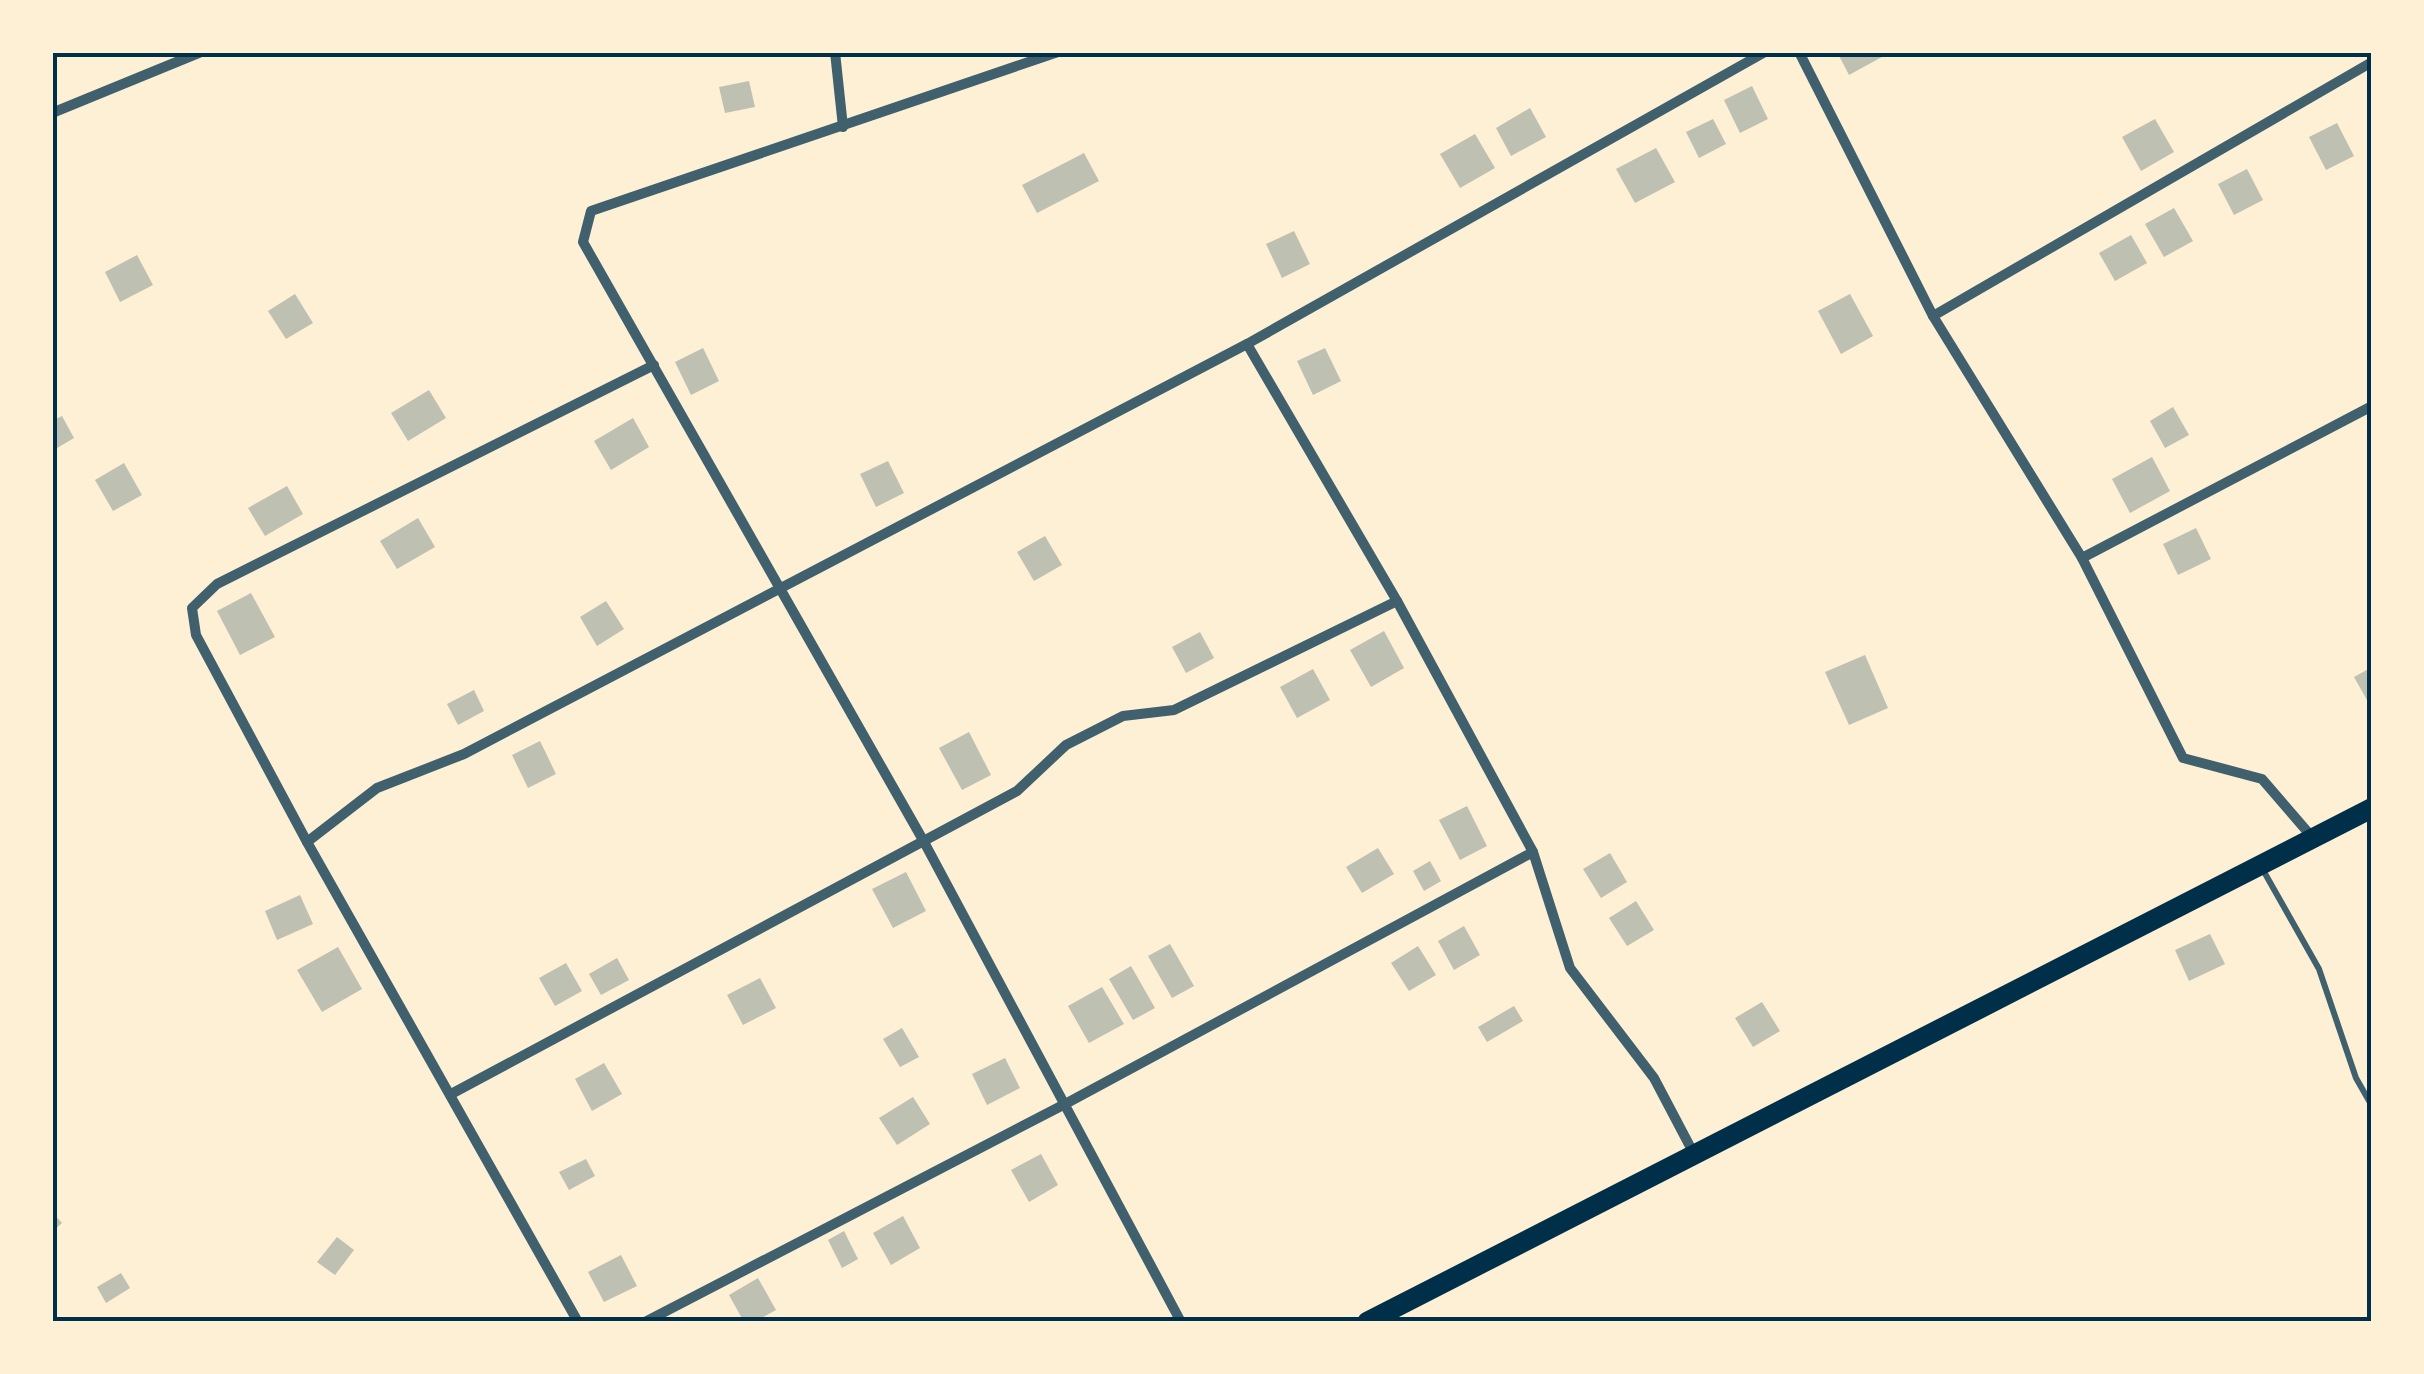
<svg xmlns="http://www.w3.org/2000/svg" width="2424" height="1374" viewBox="0 0 2424 1374" font-family="Helvetica,sans-serif">
	<style>
		.building { fill: #bec0b2 }
		.lines { fill: none; stroke-linecap: round; stroke-linejoin: round }
		.service { stroke: #3f606c; stroke-width: 6 }
		.minor { stroke: #3f606c; stroke-width: 10 }
		.primary { stroke: #003049; stroke-width: 20 }
		.neatline { fill: none; stroke: #003049; stroke-width: 4 }
	</style>
	<rect width="100%" height="100%" fill="#fdf0d5"/>
	<!-- building -->
	<g class="building">
		<polygon points="1837,52 1891,52 1849,75"/>
		<polygon points="749,81 755,107 725,113 719,87"/>
		<polygon points="1752,86 1768,119 1740,133 1724,100"/>
		<polygon points="1530,108 1546,137 1511,156 1496,128"/>
		<polygon points="1713,119 1726,144 1699,158 1686,132"/>
		<polygon points="2155,119 2174,152 2141,171 2122,137"/>
		<polygon points="2337,123 2354,156 2326,170 2309,137"/>
		<polygon points="1475,134 1495,168 1460,188 1440,154"/>
		<polygon points="1656,148 1675,182 1635,203 1616,169"/>
		<polygon points="1084,153 1099,181 1037,213 1022,185"/>
		<polygon points="2247,169 2263,200 2234,215 2218,184"/>
		<polygon points="2174,208 2193,241 2164,257 2145,224"/>
		<polygon points="1294,231 1310,264 1282,278 1266,244"/>
		<polygon points="2131,235 2147,263 2115,281 2099,253"/>
		<polygon points="137,255 153,285 120,302 105,272"/>
		<polygon points="295,294 313,323 286,339 268,311"/>
		<polygon points="1850,294 1873,336 1841,354 1818,311"/>
		<polygon points="703,348 719,381 691,395 675,362"/>
		<polygon points="1325,348 1341,381 1313,395 1297,361"/>
		<polygon points="429,390 446,418 408,441 391,413"/>
		<polygon points="2173,407 2189,435 2165,448 2150,421"/>
		<polygon points="62,416 74,438 52,451 52,421"/>
		<polygon points="633,418 649,447 611,470 594,441"/>
		<polygon points="2152,457 2170,491 2130,513 2112,479"/>
		<polygon points="888,461 904,493 876,507 860,474"/>
		<polygon points="124,463 142,495 113,511 95,480"/>
		<polygon points="287,486 303,514 265,536 248,508"/>
		<polygon points="418,518 435,547 397,569 380,541"/>
		<polygon points="2196,528 2211,559 2178,575 2163,544"/>
		<polygon points="1045,536 1062,565 1034,581 1017,552"/>
		<polygon points="251,593 275,637 240,655 217,611"/>
		<polygon points="606,601 624,629 597,646 580,617"/>
		<polygon points="1384,631 1404,668 1371,687 1350,650"/>
		<polygon points="1200,632 1214,658 1186,673 1172,647"/>
		<polygon points="1865,655 1888,708 1849,725 1825,672"/>
		<polygon points="2372,667 2372,709 2354,677"/>
		<polygon points="1313,669 1330,700 1297,718 1280,687"/>
		<polygon points="474,690 484,711 458,725 447,704"/>
		<polygon points="969,732 991,775 962,790 939,748"/>
		<polygon points="540,741 556,774 528,788 512,755"/>
		<polygon points="1467,806 1487,846 1460,860 1439,820"/>
		<polygon points="1378,848 1394,874 1362,893 1346,867"/>
		<polygon points="1610,853 1627,882 1601,898 1583,869"/>
		<polygon points="1430,861 1441,881 1424,891 1413,871"/>
		<polygon points="906,872 926,911 893,928 872,889"/>
		<polygon points="300,895 313,924 277,940 265,911"/>
		<polygon points="1636,901 1654,930 1627,946 1609,918"/>
		<polygon points="1464,926 1480,955 1454,970 1438,941"/>
		<polygon points="2210,934 2225,964 2189,981 2175,950"/>
		<polygon points="1170,944 1194,986 1172,998 1148,956"/>
		<polygon points="1418,946 1436,975 1409,991 1391,963"/>
		<polygon points="338,947 362,989 322,1012 297,970"/>
		<polygon points="617,958 629,980 601,995 589,974"/>
		<polygon points="566,963 582,991 555,1006 539,978"/>
		<polygon points="1131,966 1155,1008 1133,1020 1109,979"/>
		<polygon points="760,978 776,1008 743,1025 727,995"/>
		<polygon points="1102,987 1124,1024 1089,1043 1068,1006"/>
		<polygon points="1762,1002 1780,1031 1753,1047 1735,1018"/>
		<polygon points="1514,1006 1523,1021 1487,1042 1478,1027"/>
		<polygon points="902,1028 919,1057 900,1067 883,1039"/>
		<polygon points="1005,1058 1020,1088 987,1105 972,1074"/>
		<polygon points="604,1063 622,1094 592,1111 575,1079"/>
		<polygon points="913,1097 930,1124 897,1145 879,1118"/>
		<polygon points="1041,1154 1058,1185 1029,1202 1011,1170"/>
		<polygon points="586,1159 595,1176 569,1190 559,1172"/>
		<polygon points="52,1212 62,1223 52,1232"/>
		<polygon points="903,1216 920,1248 891,1265 873,1233"/>
		<polygon points="844,1231 858,1259 842,1268 828,1240"/>
		<polygon points="337,1237 354,1250 335,1275 317,1262"/>
		<polygon points="621,1255 637,1286 604,1302 588,1272"/>
		<polygon points="121,1273 130,1288 106,1303 97,1287"/>
		<polygon points="758,1278 776,1310 754,1322 744,1322 729,1295"/>
	</g>
	<g class="lines">
		<!-- service -->
		<polyline class="service" points="2263,870 2319,969 2356,1078 2372,1106"/>
		<!-- minor -->
		<g class="minor">
			<polyline points="835,52 843,127"/>
			<polyline points="1058,52 591,211 583,242 923,840 1181,1322"/>
			<polyline points="1799,52 1933,316 2082,558 2183,758 2262,779 2312,837"/>
			<polyline points="52,113 201,52"/>
			<polyline points="1933,316 2372,62"/>
			<polyline points="1247,344 1397,601 1533,852 1570,968 1654,1078 1694,1154"/>
			<polyline points="2082,558 2372,406"/>
			<polyline points="307,842 377,788 464,754 1247,344 1765,52"/>
			<polyline points="453,1093 1017,791 1066,745 1123,716 1174,710 1397,601"/>
			<polyline points="578,1322 307,842 196,635 192,608 217,584 654,365"/>
			<polyline points="645,1322 1067,1103 1533,852"/>
		</g>
		<!-- primary -->
		<polyline class="primary" points="1367,1322 2372,808"/>
	</g>
	<!-- border -->
	<rect width="2424" height="1374" fill="none" stroke="#fdf0d5" stroke-width="110"/>
	<rect x="55" y="55" width="2314" height="1264" class="neatline"/>
</svg>
